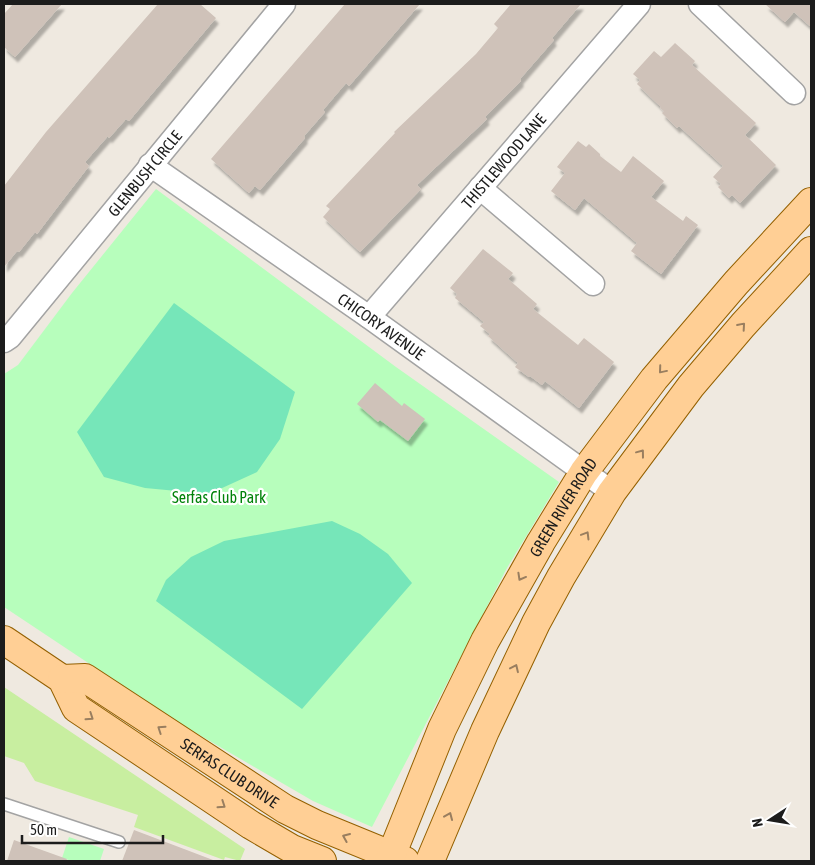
<svg xmlns="http://www.w3.org/2000/svg" width="815" height="865" viewBox="0 0 815 865" font-family="'Asap Condensed',sans-serif">
	<style>
		.grass { fill: #c8eea0 }
		.park { fill: #b7febc }
		.pitch { fill: #76e6b9 }
		.building { fill: #cfc2b9; filter: url(#shadow) }
		.lines { fill: none; stroke-linecap: round; stroke-linejoin: round }
		.lane-casing { stroke: #a3a3a3; stroke-width: 14 }
		.street-casing { stroke: #a3a3a3; stroke-width: 25 }
		.primary-casing { stroke: #946000; stroke-width: 30 }
		.lane { stroke: #fff; stroke-width: 11 }
		.street { stroke: #fff; stroke-width: 22 }
		.primary { stroke: #ffcf95; stroke-width: 28 }
		.oneway { stroke: #997e5f }
		.labels { text-anchor: middle; stroke-width: 4.5; stroke-linejoin: round; paint-order: stroke }
		.street-label { font-size: 16px; fill: #1c1c1c; stroke: #fff }
		.park-label { font-size: 16px; fill: #01820a; stroke: #fff }
	</style>
	<defs>
		<filter id="shadow"><feDropShadow dx="3" dy="5.5" stdDeviation="1" flood-color="#0004"/></filter>
	</defs>
	<rect width="100%" height="100%" fill="#efe9e0"/>
	<!-- grass -->
	<polygon class="grass" points="4,687 245,849 240,861 225,857 224,860 134,827 138,815 35,781 24,763 4,756"/>
	<!-- park -->
	<g class="park">
		<polygon points="156,189 396,367 559,482 507,568 372,827 313,801 177,722 4,607 4,374 18,365 72,293"/>
		<polygon points="69,837 104,849 100,861 72,861 62,858"/>
	</g>
	<!-- pitch -->
	<g class="pitch">
		<polygon points="174,303 295,392 280,439 257,472 209,494 145,488 104,477 77,432"/>
		<polygon points="332,521 360,534 388,554 412,583 302,709 156,601 166,580 191,557 224,541"/>
	</g>
	<!-- building -->
	<g class="building">
		<polygon points="13,4 62,4 15,57 4,47 4,14"/>
		<polygon points="158,4 200,4 216,18 129,121 126,119 109,138 108,136 85,162 89,166 59,205 37,234 35,232 19,252 17,251 4,267 4,186 46,132"/>
		<polygon points="345,4 420,4 349,86 346,83 323,110 325,112 304,136 305,138 260,190 255,186 249,193 211,159"/>
		<polygon points="511,4 581,4 552,38 554,40 520,79 521,81 485,117 487,119 417,185 421,189 360,252 323,217 330,209 326,206 395,133 394,132 476,54 498,28 494,24"/>
		<polygon points="765,4 811,4 811,27 794,12 785,22"/>
		<polygon points="675,43 695,61 692,65 756,123 745,135 776,165 740,203 732,195 729,198 718,187 721,184 713,177 723,166 679,126 677,128 662,113 664,111 660,108 661,107 637,84 640,80 633,74 654,51 661,57"/>
		<polygon points="578,141 586,147 589,144 600,154 600,156 621,172 633,156 664,181 651,197 683,221 686,216 698,225 661,274 631,251 637,243 584,198 575,210 551,191 565,173 557,167"/>
		<polygon points="483,249 513,273 508,279 537,304 533,309 578,345 584,338 614,362 579,408 545,381 542,385 530,376 529,377 515,367 518,363 488,336 490,334 480,326 484,322 455,298 457,294 450,288"/>
		<polygon points="375,383 402,406 404,403 425,419 408,441 380,420 378,422 357,404"/>
		<polygon points="134,830 213,860 213,861 122,861"/>
		<polygon points="14,840 67,859 66,861 7,861"/>
	</g>
	<g class="lines">
		<defs>
			<polyline id="lane" points="4,804 119,842"/>
			<g id="street">
				<polyline points="700,4 794,93"/>
				<path id="s1" d="M150,165L369,317L612,492"/>
				<polyline points="480,188 593,284"/>
				<path id="s2" d="M369,317L639,4"/>
				<path id="s3" d="M4,341L10,337L284,4"/>
			</g>
			<g id="primary">
				<polyline points="4,640 62,679 76,708 251,825 292,849 322,861"/>
				<path id="s4" d="M62,679L85,678L285,809L317,825L405,861"/>
				<path id="s5" d="M389,861L442,729L485,641L541,542L584,472L654,379L736,283L811,202"/>
				<polyline points="430,861 485,731 536,623 561,577 612,492 691,386 743,325 811,251"/>
			</g>
		</defs>
		<!-- lane casing -->
		<use href="#lane" class="lane-casing"/>
		<!-- street casing -->
		<use href="#street" class="street-casing"/>
		<!-- primary casing -->
		<use href="#primary" class="primary-casing"/>
		<!-- lane -->
		<use href="#lane" class="lane"/>
		<!-- street -->
		<use href="#street" class="street"/>
		<!-- primary -->
		<use href="#primary" class="primary"/>
	</g>
	<!-- one-way arrows -->
	<defs><path id="oneway-chevron" d="M-2-3.5L2.5 0L-2 3.5" fill="none" stroke-width="1.6" stroke-linecap="round" stroke-linejoin="round" transform="scale(1.25)"/></defs>
	<g class="oneway">
		<use href="#oneway-chevron" transform="translate(742 326) rotate(-49)"/>
		<use href="#oneway-chevron" transform="translate(662 370) rotate(130)"/>
		<use href="#oneway-chevron" transform="translate(641 453) rotate(-53)"/>
		<use href="#oneway-chevron" transform="translate(586 535) rotate(-59)"/>
		<use href="#oneway-chevron" transform="translate(521 577) rotate(119)"/>
		<use href="#oneway-chevron" transform="translate(515 668) rotate(-65)"/>
		<use href="#oneway-chevron" transform="translate(90 717) rotate(34)"/>
		<use href="#oneway-chevron" transform="translate(161 729) rotate(-146)"/>
		<use href="#oneway-chevron" transform="translate(222 805) rotate(34)"/>
		<use href="#oneway-chevron" transform="translate(449 816) rotate(-67)"/>
		<use href="#oneway-chevron" transform="translate(346 837) rotate(-157)"/>
	</g>
	<g class="labels">
		<!-- street labels -->
		<g class="street-label">
			<text dy="6" stroke="none"><textPath href="#s2" startOffset="206">THISTLEWOOD LANE</textPath></text>
			<text dy="6" stroke="none"><textPath href="#s3" startOffset="219">GLENBUSH CIRCLE</textPath></text>
			<text dy="6" stroke="none"><textPath href="#s1" startOffset="282">CHICORY AVENUE</textPath></text>
			<text dy="6" stroke="none"><textPath href="#s5" startOffset="395">GREEN RIVER ROAD</textPath></text>
			<text dy="6" stroke="none"><textPath href="#s4" startOffset="196">SERFAS CLUB DRIVE</textPath></text>
		</g>
		<!-- park labels -->
		<g class="park-label">
			<text x="219" y="503">Serfas Club Park</text>
		</g>
	</g>
	<!-- border -->
	<rect width="815" height="865" fill="none" stroke="#1c1c1c" stroke-width="10"/>
	<!-- north arrow -->
	<g transform="translate(770 820) rotate(258)" stroke="#ffffff" stroke-width="4" paint-order="stroke">
	<path d="M0-4L9 19L0 12L-9 19Z" fill="#1c1c1c"/>
	<text y="-8" font-size="14" font-weight="bold" text-anchor="middle" fill="#1c1c1c">N</text>
	</g>
	<!-- scale -->
	<path d="M22 835v8h141v-8" fill="none" stroke="#1c1c1c" stroke-width="2.5"/>
	<text x="30" y="835" font-size="15" fill="#1c1c1c" stroke="#ffffff" stroke-width="4" paint-order="stroke">50 m</text>
</svg>
